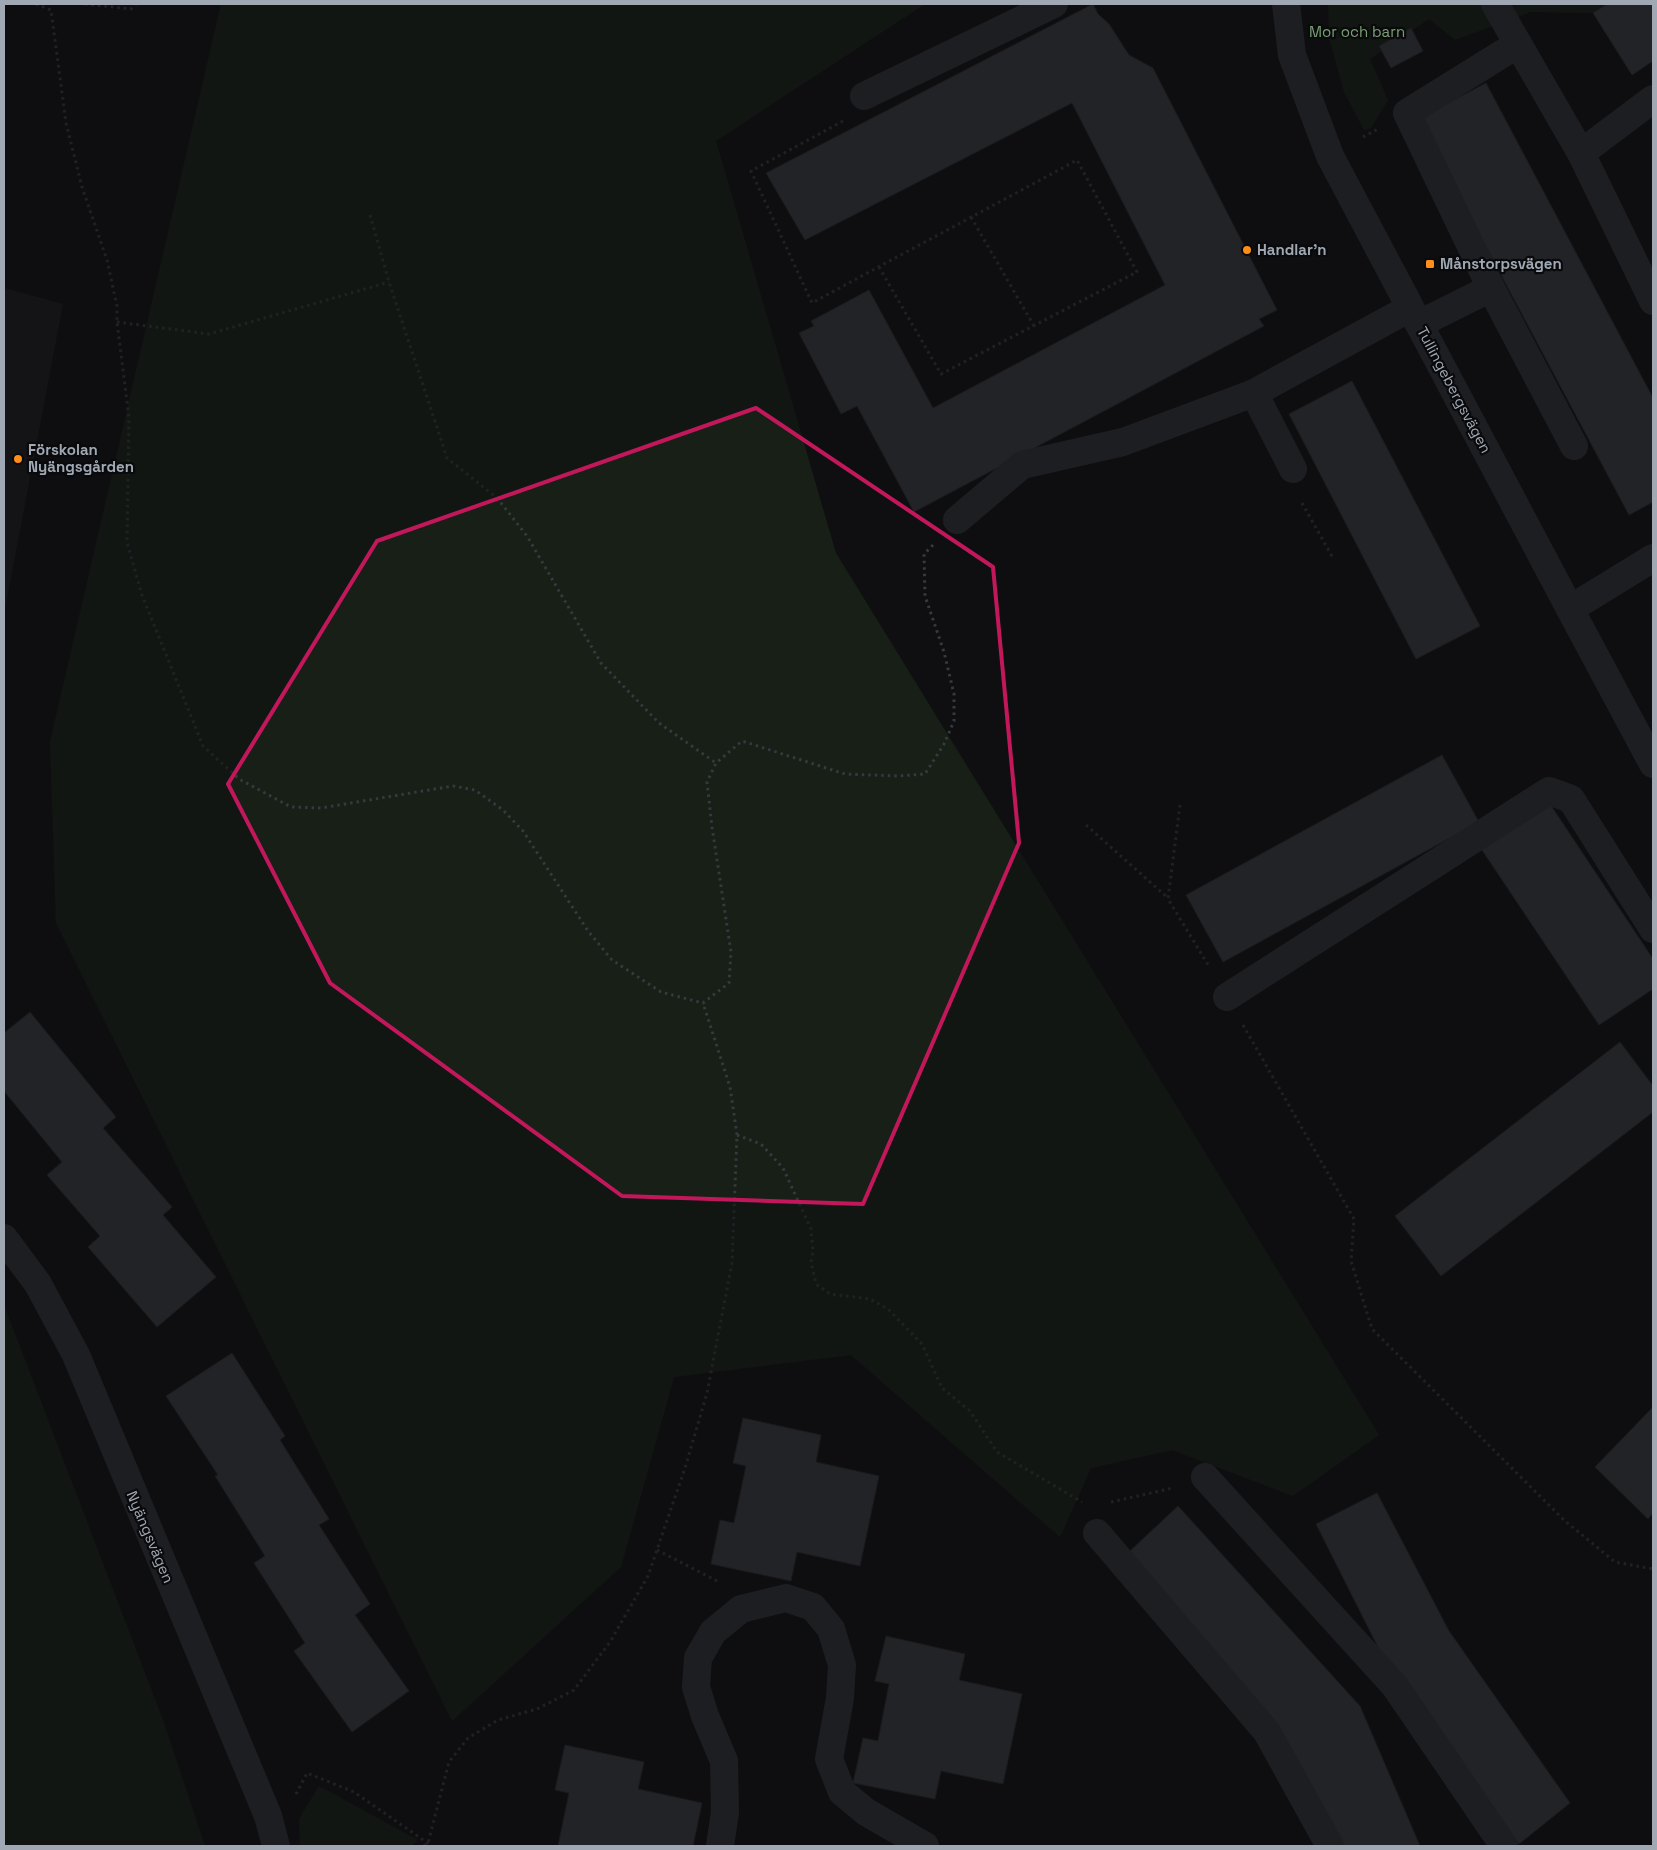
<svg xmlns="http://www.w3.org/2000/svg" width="1657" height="1850" viewBox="0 0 1657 1850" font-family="'Space Grotesk',sans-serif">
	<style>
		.built { fill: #1b1c1e }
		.green { fill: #171f17 }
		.building { fill: #3b3d41; stroke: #292a2d }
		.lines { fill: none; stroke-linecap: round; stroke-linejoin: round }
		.path { stroke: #36393d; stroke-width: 3; stroke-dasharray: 2.5 4; stroke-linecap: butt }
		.minor { stroke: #303236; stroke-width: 28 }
		.marked { fill: none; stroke: #c2185b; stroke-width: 4; stroke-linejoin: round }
		.poi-dot { fill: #ff8d19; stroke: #0a0a0c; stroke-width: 2 }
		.labels { text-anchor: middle; stroke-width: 4.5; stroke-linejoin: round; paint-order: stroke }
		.park-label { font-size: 15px; fill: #78a074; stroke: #0a0a0c }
		.poi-label { font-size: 15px; font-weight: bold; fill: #9fa8b3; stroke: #0a0a0c; text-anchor: start }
		.street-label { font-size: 15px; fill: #9fa8b3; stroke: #0a0a0c }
	</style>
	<rect width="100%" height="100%" fill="#0f0f11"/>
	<!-- built -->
	<polygon class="built" points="4,288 63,304 4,614"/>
	<!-- green -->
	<g class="green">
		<polygon points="221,4 925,4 716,141 836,553 1379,1435 1293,1496 1172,1450 1091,1468 1060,1537 851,1355 674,1377 621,1567 452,1721 56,923 50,742"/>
		<polygon points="1328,4 1607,4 1593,13 1531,12 1455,40 1429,19 1370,59 1388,100 1371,128 1364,130 1344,92 1329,37"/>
		<polygon points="4,1305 163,1720 205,1846 4,1846"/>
		<polygon points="319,1786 418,1840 411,1846 300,1846 299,1819"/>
	</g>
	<!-- building -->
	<g class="building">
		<polygon points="1093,4 1098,14 1109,24 1129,55 1153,68 1277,310 1259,319 1264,326 914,512 857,406 841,414 799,333 814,326 811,321 869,290 933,408 1165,285 1072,103 805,240 766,173"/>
		<polygon points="1607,4 1653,4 1653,61 1632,75 1593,13"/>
		<polygon points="1411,28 1423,51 1391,68 1379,46"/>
		<polygon points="1486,83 1653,398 1653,502 1629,515 1418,119"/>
		<polygon points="1352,381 1480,626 1416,659 1289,414"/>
		<polygon points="1442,755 1479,822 1223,962 1186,895"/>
		<polygon points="1546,798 1653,959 1653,989 1599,1025 1478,844"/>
		<polygon points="30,1012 116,1117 103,1128 172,1207 163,1215 216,1277 157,1327 88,1247 100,1236 47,1175 62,1162 4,1091 4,1033"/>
		<polygon points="1620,1042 1653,1086 1653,1112 1441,1276 1395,1216"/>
		<polygon points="232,1353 285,1436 280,1440 329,1519 319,1525 370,1604 355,1615 409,1691 352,1732 294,1651 305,1643 254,1563 265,1556 215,1476 218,1475 166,1396"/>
		<polygon points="1653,1407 1653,1513 1648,1519 1595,1467"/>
		<polygon points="743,1418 821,1435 816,1462 879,1476 860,1566 797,1552 791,1581 711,1564 720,1520 734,1523 746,1466 733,1463"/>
		<polygon points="1377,1493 1449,1631 1570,1803 1519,1844 1390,1671 1316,1524"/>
		<polygon points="1178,1506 1360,1706 1420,1846 1342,1846 1130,1551"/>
		<polygon points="886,1636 965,1654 959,1680 1022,1694 1003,1784 941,1771 935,1799 853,1783 863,1738 878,1741 889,1684 875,1681"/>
		<polygon points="565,1745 644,1762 638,1789 702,1803 693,1846 558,1846 569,1793 555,1790"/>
	</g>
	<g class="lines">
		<!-- path -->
		<g class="path">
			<polyline points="36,4 51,10 66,123 82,187 107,260 117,306 117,322 129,418 127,542 142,595 203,746 239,779 291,807 321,808 453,786 475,790 503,810 523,831 588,931 612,960 661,992 703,1003 729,983 731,952 712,827 707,782 716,763 742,741 845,774 898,776 925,774 944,744 954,721 954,694 944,652 925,596 924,554 934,544"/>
			<polyline points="85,4 131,9 136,4"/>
			<path d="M843,121L751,171L812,303C900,255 989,208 1077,160L1137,272L941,374L879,267"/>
			<polyline points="1363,137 1378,129"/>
			<polyline points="370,215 389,282 447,458 497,498 527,536 601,663 659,723 716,763"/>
			<polyline points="971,217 1034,326"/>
			<polyline points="117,322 209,334 389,282"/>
			<polyline points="1302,503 1333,558"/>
			<polyline points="1180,805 1168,899 1210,968"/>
			<polyline points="1086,825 1168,898"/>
			<polyline points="1243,1025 1354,1219 1351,1261 1372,1329 1564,1520 1615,1562 1653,1569"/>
			<polyline points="737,1135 761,1144 783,1168 811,1229 813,1252 811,1262 816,1284 830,1294 870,1299 888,1309 922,1344 942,1388 970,1411 997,1452 1082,1502"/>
			<polyline points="1111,1502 1173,1488"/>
			<polyline points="657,1550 719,1582"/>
			<polyline points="296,1794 307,1773 354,1792 432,1846"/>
			<polyline points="424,1846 428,1843 449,1762 468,1738 498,1720 537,1709 574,1690 610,1642 648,1576 685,1468 707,1393 732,1263 737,1135 730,1087 703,1003"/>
		</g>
		<!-- minor -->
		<g class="minor">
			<polyline points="1286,4 1292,55 1330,156 1570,609 1653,764"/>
			<polyline points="1495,4 1581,153"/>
			<polyline points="1518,44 1407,113 1491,288 1574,446"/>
			<polyline points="864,96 1054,4"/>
			<polyline points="1653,99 1581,153 1653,301"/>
			<polyline points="1419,324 1491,288"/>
			<polyline points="1254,393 1293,469"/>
			<polyline points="957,520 1022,465 1123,442 1254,393 1410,308"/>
			<polyline points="1570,609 1653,558"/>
			<polyline points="1227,997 1549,791 1571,799 1653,929"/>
			<polyline points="4,1238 38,1284 76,1355 268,1816 276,1846"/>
			<polyline points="1205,1477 1395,1686 1504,1846"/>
			<polyline points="1097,1533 1267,1732 1330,1846"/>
			<polyline points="720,1846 725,1812 724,1761 705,1716 696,1687 698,1658 713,1632 741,1609 786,1598 813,1607 831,1629 842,1665 840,1698 829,1759 842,1792 866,1812 925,1846"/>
		</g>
	</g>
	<!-- marked area -->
	<path d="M0 0H1657V1850H0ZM756,408L993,567L1019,843L863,1204L622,1196L330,983L228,784L377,541Z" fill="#0f0f11" fill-opacity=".55" fill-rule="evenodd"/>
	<path class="marked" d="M756,408L993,567L1019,843L863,1204L622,1196L330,983L228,784L377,541Z"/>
	<!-- markers -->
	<g class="poi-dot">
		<circle cx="1247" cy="250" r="5"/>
		<rect x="1425" y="259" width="10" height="10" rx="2.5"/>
		<circle cx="18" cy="459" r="5"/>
	</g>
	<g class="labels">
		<!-- park labels -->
		<g class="park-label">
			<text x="1357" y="37">Mor och barn</text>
		</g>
		<!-- poi labels -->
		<g class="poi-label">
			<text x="1257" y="255">Handlar'n</text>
			<text x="1440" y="269">Månstorpsvägen</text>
			<text x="28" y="455">Förskolan<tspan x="28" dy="17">Nyängsgården</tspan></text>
		</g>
		<!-- street labels -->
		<g class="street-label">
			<text transform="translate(1454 390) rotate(62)" y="5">Tullingebergsvägen</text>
			<text transform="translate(150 1537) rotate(67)" y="5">Nyängsvägen</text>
		</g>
	</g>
	<!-- border -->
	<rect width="1657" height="1850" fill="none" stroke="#9fa8b3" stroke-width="10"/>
</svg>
